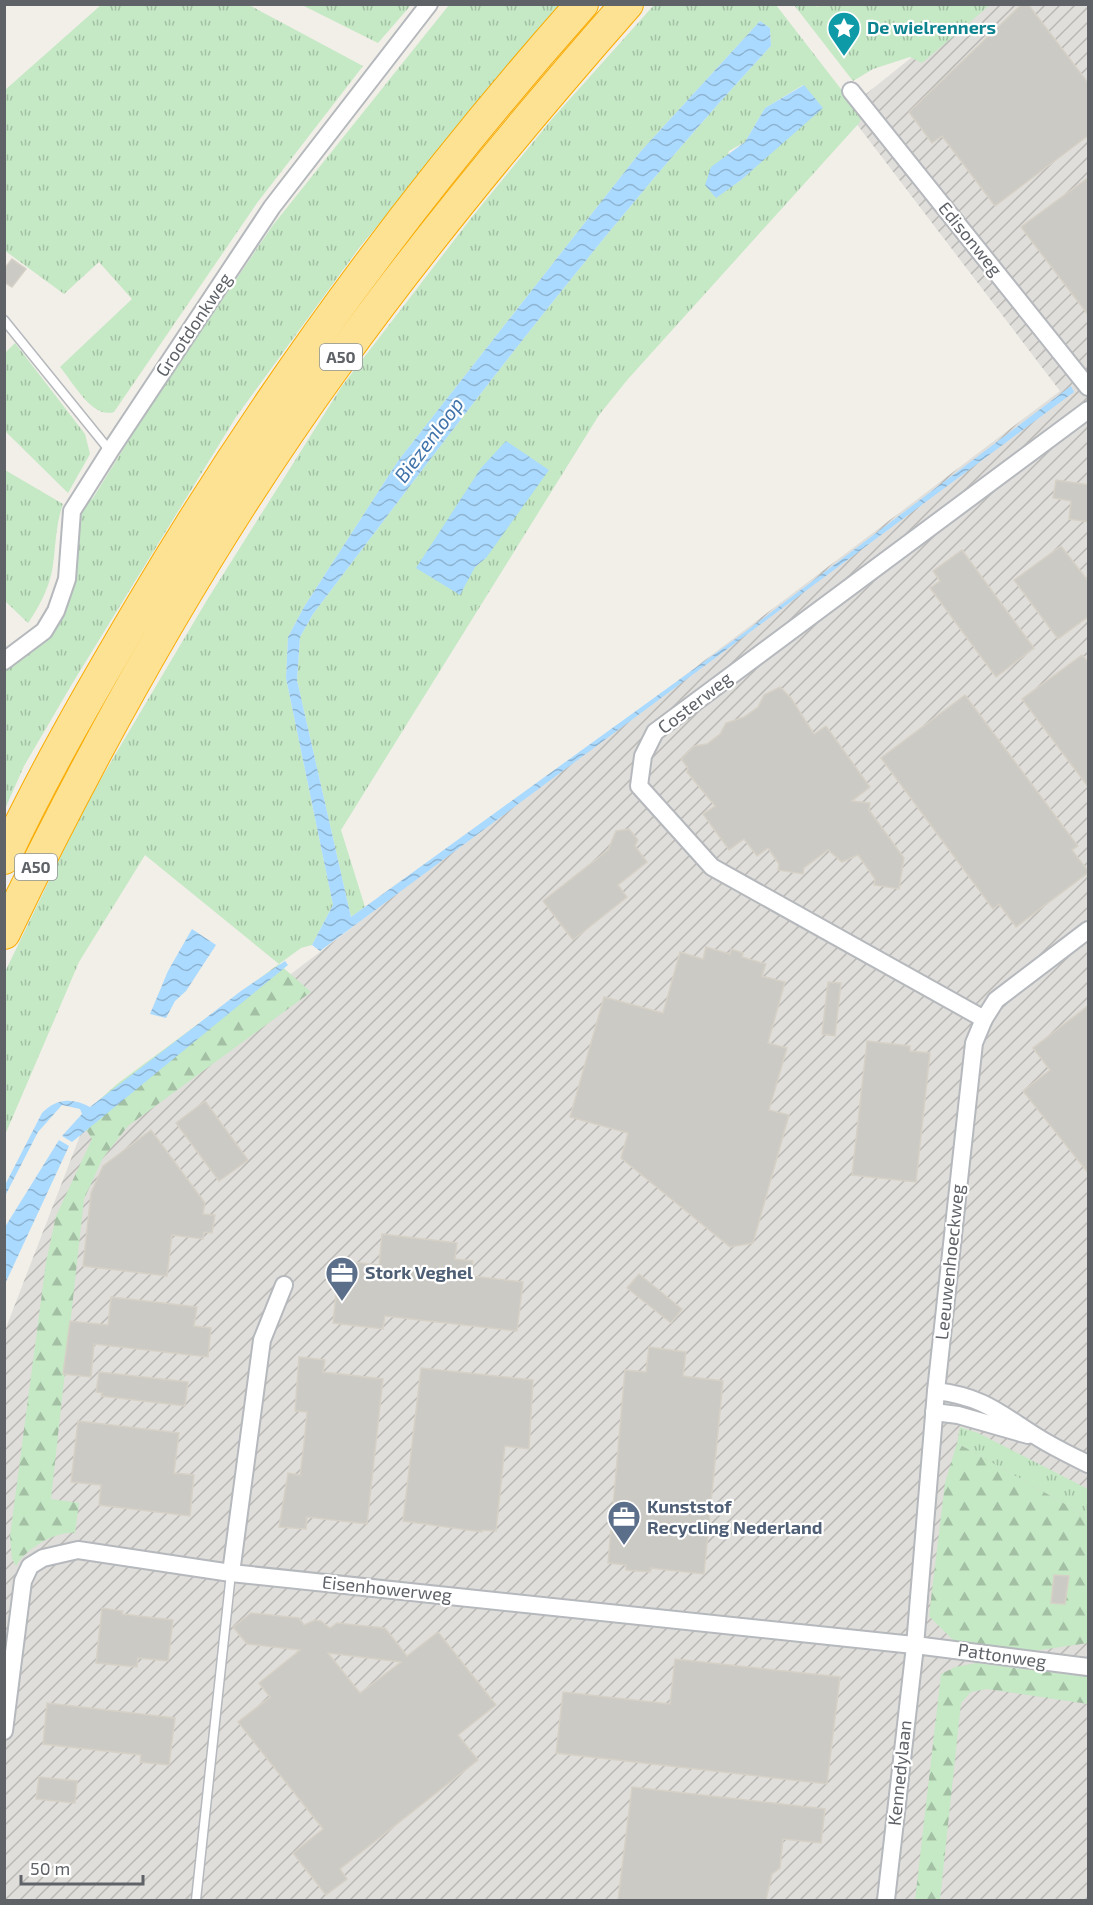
<svg xmlns="http://www.w3.org/2000/svg" width="1093" height="1905" viewBox="0 0 1093 1905" font-family="'Exo 2',sans-serif">
	<style>
		.industrial { fill: url(#industrial-furrows) }
		.grass { fill: url(#grass-tufts); fill-rule: evenodd }
		.forest { fill: url(#forest-firs) }
		.water { fill: url(#water-waves) }
		.building { fill: #cccac5; stroke: #d6d1c6; stroke-width: 1.5; fill-rule: evenodd }
		.lines { fill: none; stroke-linecap: round; stroke-linejoin: round }
		.lane-casing { stroke: #b5b8bc; stroke-width: 11 }
		.street-casing { stroke: #b5b8bc; stroke-width: 20 }
		.highway-casing { stroke: #f9ab00; stroke-width: 34 }
		.lane { stroke: #fff; stroke-width: 8 }
		.street { stroke: #fff; stroke-width: 16 }
		.highway { stroke: #fde293; stroke-width: 32 }
		.labels { text-anchor: middle; stroke-width: 4.5; stroke-linejoin: round; paint-order: stroke }
		.shield { fill: #fff; stroke: #8f9295; stroke-width: 1.5 }
		.shield-label { font-size: 16px; font-weight: bold; fill: #5f6368 }
		.culture-label { font-size: 18px; font-weight: bold; fill: #0d838f; stroke: #fff; text-anchor: start }
		.street-label { font-size: 18px; fill: #5f6368; stroke: #fff }
		.service-label { font-size: 18px; font-weight: bold; fill: #4e5e75; stroke: #fff; text-anchor: start }
		.water-label { font-size: 20px; font-style: italic; fill: #4174aa; stroke: #fff }
	</style>
	<defs>
		<pattern id="industrial-furrows" width="10" height="10" patternUnits="userSpaceOnUse" patternTransform="scale(1.5)"><rect width="10" height="10" fill="#e0deda"/><path d="M-1 1l2-2M0 10L10 0M9 11l2-2" fill="none" stroke="#b9b8b5"/></pattern>
		<pattern id="grass-tufts" width="24" height="20" patternUnits="userSpaceOnUse" patternTransform="scale(1.5)"><rect width="24" height="20" fill="#c5e8c5"/><path d="M3 7l-1-3M5 7V3M7 7l1-3M15 17l-1-3M17 17v-4M19 17l1-3" fill="none" stroke="#a3c0a4"/></pattern>
		<pattern id="forest-firs" width="22" height="20" patternUnits="userSpaceOnUse" patternTransform="scale(1.5)"><rect width="22" height="20" fill="#c5e8c5"/><path d="M5 1l3.5 6h-7zM16 11l3.5 6h-7z" fill="#a3c0a4"/></pattern>
		<pattern id="water-waves" width="16" height="10" patternUnits="userSpaceOnUse" patternTransform="scale(1.5)"><rect width="16" height="10" fill="#aadaff"/><path d="M0 5q4-4 8 0t8 0" fill="none" stroke="#8eb4d2"/></pattern>
	</defs>
	<rect width="100%" height="100%" fill="#f1efe8"/>
	<!-- industrial -->
	<polygon class="industrial" points="977,5 1088,5 1088,1900 5,1900 4,1333 81,1133 1060,391 846,110"/>
	<!-- grass -->
	<g class="grass">
		<polygon points="820,4 990,5 922,63 910,57 873,69 853,81 794,5 816,5 817,7"/>
		<path d="M101,5H249L363,66L257,203L114,412C92,419 73,382 60,367L132,299L99,262L64,294L4,250L5,90Z"/>
		<polygon points="302,5 411,5 378,43"/>
		<path d="M449,5H560L359,248L236,417L72,684L24,766L5,809V670C15,661 41,643 46,633C59,604 68,513 93,498L145,414L273,225Z"/>
		<path d="M654,5H776L861,115L860,122L628,379L599,415L341,830L365,907L351,917L297,680L300,637L313,614C460,420 605,225 771,46L770,28L760,21L641,151L398,461L304,607L288,637L286,678L333,905L312,945L301,948L279,964L145,855L79,962L5,1135V972L86,804L207,600L342,386L472,217L552,119ZM803,85L822,107L741,180L716,197L729,151L745,142L765,108ZM446,523L486,558L475,567L417,568Z"/>
		<polygon points="15,343 85,434 90,454 68,493 5,431 5,353"/>
		<path d="M5,470L63,504C55,526 56,548 52,571C48,590 39,607 28,623L5,601Z"/>
		<polygon points="960,1427 978,1433 1088,1489 1088,1517 957,1443"/>
	</g>
	<!-- forest -->
	<g class="forest">
		<path d="M279,964L311,992L128,1126L103,1158L84,1199L51,1499L79,1503L75,1533C55,1531 26,1549 16,1566L12,1559L10,1536L46,1262L56,1216L92,1139L87,1131L76,1121L117,1084Z"/>
		<polygon points="957,1443 1088,1517 1088,1643 1034,1651 954,1641 929,1616 945,1483"/>
		<polygon points="977,1663 1088,1677 1088,1704 987,1689 971,1692 961,1703 940,1900 915,1900 941,1674 955,1667"/>
	</g>
	<!-- water -->
	<g class="water">
		<path d="M760,21L770,28L771,46C605,225 460,420 313,614L300,637L297,680L351,917L741,635L1071,386L1074,392L320,951L312,945L333,905L286,678L288,637L304,607L398,461L641,151Z"/>
		<polygon points="804,85 823,108 741,180 716,198 705,185 711,167 745,142 765,108"/>
		<polygon points="506,441 549,470 486,558 475,567 460,595 416,568 481,468"/>
		<polygon points="192,929 216,945 186,991 175,1001 166,1018 150,1014 168,971"/>
		<path d="M285,961L288,965L72,1142L62,1136L82,1114L80,1109L62,1105L38,1132L5,1196V1185L42,1113C57,1098 72,1098 90,1107L241,991Z"/>
		<polygon points="59,1140 69,1146 5,1284 5,1227"/>
	</g>
	<!-- building -->
	<g class="building">
		<polygon points="1022,4 1028,4 1089,84 1089,135 995,206 942,136 932,143 909,112"/>
		<polygon points="1089,177 1089,316 1021,227"/>
		<polygon points="12,259 26,269 12,287 4,282 4,269"/>
		<polygon points="1056,480 1089,485 1089,522 1069,519 1071,501 1053,498"/>
		<polygon points="1061,546 1089,582 1089,616 1058,639 1014,580"/>
		<polygon points="962,550 1034,648 996,677 930,588 940,581 933,571"/>
		<polygon points="1082,655 1089,663 1089,788 1022,699"/>
		<polygon points="780,687 791,698 814,734 826,726 870,787 852,801 870,803 869,810 904,858 899,889 874,885 875,879 858,855 842,862 828,850 804,868 803,874 778,870 779,864 768,848 757,856 744,839 729,850 703,814 715,806 687,772 688,768 681,759 694,746 707,744 720,734 726,723 744,717 758,707 764,695"/>
		<polygon points="965,695 1078,846 1072,850 1089,872 1016,927 999,904 993,909 881,758"/>
		<polygon points="629,829 638,840 635,846 647,862 618,885 627,897 573,940 543,901 608,850 616,831"/>
		<polygon points="706,947 730,954 731,949 743,953 742,957 766,964 762,976 785,982 768,1043 787,1048 769,1110 789,1115 753,1243 730,1247 621,1158 628,1133 570,1117 604,997 663,1013 680,952 703,959"/>
		<polygon points="828,982 841,983 835,1036 822,1034"/>
		<polygon points="1089,1005 1089,1174 1023,1091 1050,1070 1033,1048"/>
		<polygon points="867,1041 910,1046 910,1051 930,1053 916,1182 852,1175"/>
		<polygon points="205,1101 248,1160 219,1181 176,1123"/>
		<polygon points="151,1130 205,1203 203,1214 215,1215 212,1233 204,1232 203,1239 172,1235 167,1276 83,1266 91,1193 103,1166"/>
		<polygon points="382,1234 457,1243 455,1259 473,1261 471,1276 523,1282 517,1331 385,1316 383,1329 333,1323 337,1285 351,1286 354,1262 379,1265"/>
		<polygon points="639,1274 682,1309 671,1323 627,1288"/>
		<polygon points="111,1297 197,1307 194,1326 211,1328 208,1357 94,1344 91,1377 63,1374 70,1321 108,1325"/>
		<polygon points="649,1347 686,1352 683,1376 723,1381 704,1574 650,1568 650,1572 626,1570 626,1565 608,1563 625,1370 646,1372"/>
		<polygon points="299,1357 325,1360 323,1372 383,1379 367,1524 307,1517 306,1529 279,1527 288,1473 300,1475 304,1444 307,1412 295,1411"/>
		<polygon points="421,1368 533,1380 529,1449 505,1446 496,1531 482,1530 482,1532 403,1521"/>
		<polygon points="99,1372 188,1382 185,1406 101,1396 102,1393 96,1392"/>
		<polygon points="78,1421 179,1433 174,1473 194,1475 190,1516 99,1505 101,1485 71,1482"/>
		<polygon points="1054,1575 1069,1576 1065,1604 1051,1603"/>
		<polygon points="102,1608 123,1611 122,1614 173,1620 168,1661 138,1658 137,1667 96,1663"/>
		<path d="M251,1613L299,1618L304,1625L315,1620L321,1621L330,1628L337,1623L385,1628L407,1656L438,1632L496,1705L458,1735L478,1760L340,1869L347,1879L326,1895L293,1853L323,1829L238,1722L270,1697L259,1683L300,1650L247,1644L233,1627ZM328,1653L401,1662L360,1693Z"/>
		<polygon points="675,1659 840,1677 827,1784 556,1753 563,1692 670,1704"/>
		<polygon points="47,1703 175,1718 169,1765 140,1762 141,1755 43,1744"/>
		<polygon points="39,1777 77,1781 75,1803 36,1799"/>
		<polygon points="632,1787 825,1809 821,1843 783,1839 780,1868 772,1874 766,1900 618,1900"/>
	</g>
	<g class="lines">
		<defs>
			<g id="lane">
				<polyline points="4,320 110,451"/>
				<polyline points="196,1900 231,1573"/>
			</g>
			<g id="street">
				<polyline points="851,91 1088,387"/>
				<polyline points="4,661 44,631 56,611 67,579 72,511 110,451 272,207 429,4"/>
				<polyline points="984,1019 712,867 639,786 643,756 655,732 1088,410"/>
				<path d="M936,1391C985,1397 1000,1414 1039,1438C1055,1448 1072,1456 1088,1464"/>
				<polyline points="934,1412 958,1415 1028,1435"/>
				<polyline points="231,1573 262,1340 284,1285"/>
				<polyline points="4,1731 23,1581 30,1566 43,1558 78,1550 231,1573 923,1646 1088,1667"/>
				<polyline points="886,1900 915,1646 936,1391 974,1043 984,1019 996,1000 1088,930"/>
			</g>
			<g id="highway">
				<path d="M4,858C45,771 92,690 141,607C268,392 416,191 582,4"/>
				<path d="M4,933C99,736 207,542 336,364C426,239 525,120 627,4"/>
			</g>
		</defs>
		<!-- lane casing -->
		<use href="#lane" class="lane-casing"/>
		<!-- street casing -->
		<use href="#street" class="street-casing"/>
		<!-- highway casing -->
		<use href="#highway" class="highway-casing"/>
		<!-- lane -->
		<use href="#lane" class="lane"/>
		<!-- street -->
		<use href="#street" class="street"/>
		<!-- highway -->
		<use href="#highway" class="highway"/>
	</g>
	<!-- icons -->
	<defs>
		<symbol id="sight-pin" viewBox="-11 -11 22 30"><path d="M0 17L-7.5 6A9.5 9.5 0 1 1 7.5 6Z" fill="#0f9aa8" stroke="#fff"/><path d="M0-6L1.8-2.2L6-1.7L2.9 1.2L3.7 5.4L0 3.3L-3.7 5.4L-2.9 1.2L-6-1.7L-1.8-2.2Z" fill="#fff"/></symbol>
		<symbol id="office-pin" viewBox="-11 -11 22 30"><path d="M0 17L-7.5 6A9.5 9.5 0 1 1 7.5 6Z" fill="#5c6f8a" stroke="#fff"/><path d="M-6-3h4V-5.5h4V-3h4V5H-6ZM-1-4.5V-3h2v-1.5ZM-6 0V1H6V0Z" fill="#fff"/></symbol>
	</defs>
	<g fill-rule="evenodd">
		<use href="#sight-pin" x="825" y="9" width="38" height="52"/>
		<use href="#office-pin" x="323" y="1254" width="38" height="52"/>
		<use href="#office-pin" x="605" y="1498" width="38" height="52"/>
	</g>
	<g class="labels">
		<!-- shield labels -->
		<g class="shield">
			<rect x="320" y="344" width="42" height="26" rx="4.5"/>
			<rect x="15" y="854" width="42" height="26" rx="4.5"/>
		</g>
		<g class="shield-label">
			<text x="341" y="363">A50</text>
			<text x="36" y="873">A50</text>
		</g>
		<!-- culture labels -->
		<g class="culture-label">
			<text x="867" y="34">De wielrenners</text>
		</g>
		<!-- street labels -->
		<g class="street-label">
			<text transform="translate(970 239) rotate(51)" y="6">Edisonweg</text>
			<text transform="translate(194 325) rotate(-56)" y="6">Grootdonkweg</text>
			<text transform="translate(695 703) rotate(-38)" y="6">Costerweg</text>
			<text transform="translate(950 1262) rotate(-84)" y="6">Leeuwenhoeckweg</text>
			<text transform="translate(387 1589) rotate(6)" y="6">Eisenhowerweg</text>
			<text transform="translate(1002 1656) rotate(8)" y="6">Pattonweg</text>
			<text transform="translate(900 1773) rotate(-84)" y="6">Kennedylaan</text>
		</g>
		<!-- service labels -->
		<g class="service-label">
			<text x="365" y="1279">Stork Veghel</text>
			<text x="647" y="1513">Kunststof<tspan x="647" dy="21">Recycling Nederland</tspan></text>
		</g>
		<!-- water labels -->
		<g class="water-label">
			<text transform="translate(429 440) rotate(-53)" y="7">Biezenloop</text>
		</g>
	</g>
	<!-- border -->
	<rect width="1093" height="1905" fill="none" stroke="#5f6368" stroke-width="12"/>
	<!-- scale -->
	<path d="M21 1875v9h122v-9" fill="none" stroke="#5f6368" stroke-width="3"/>
	<text x="30" y="1875" font-size="18" fill="#5f6368" stroke="#ffffff" stroke-width="4.5" paint-order="stroke">50 m</text>
</svg>
